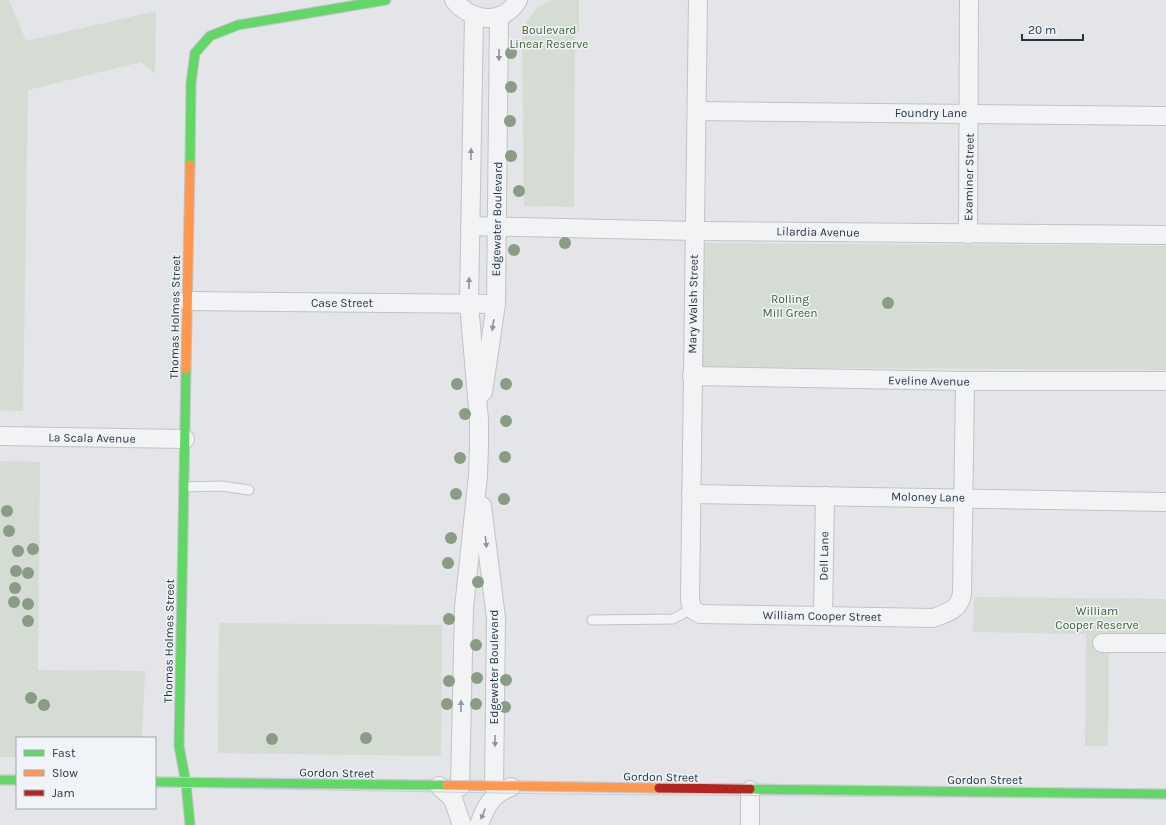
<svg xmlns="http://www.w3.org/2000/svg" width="1166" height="825" viewBox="0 0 1166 825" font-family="Karla,sans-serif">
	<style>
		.green { fill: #d4dcd3 }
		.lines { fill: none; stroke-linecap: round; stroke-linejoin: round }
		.lane-casing { stroke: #c1c3c6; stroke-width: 11 }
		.street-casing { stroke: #c1c3c6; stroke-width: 20 }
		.fast-casing { stroke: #c1c3c6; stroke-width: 11 }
		.slow-casing { stroke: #c1c3c6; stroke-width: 11 }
		.jam-casing { stroke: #c1c3c6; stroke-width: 11 }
		.lane { stroke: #f2f3f5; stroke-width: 9 }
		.street { stroke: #f2f3f5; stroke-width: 18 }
		.fast { stroke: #63d668; stroke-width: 9 }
		.slow { stroke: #ff974d; stroke-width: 9 }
		.jam { stroke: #b3261e; stroke-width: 9 }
		.tram { stroke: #cbcdd0; stroke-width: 1 }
		.tree { fill: #8a9c85 }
		.oneway { fill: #8d949c }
		.labels { text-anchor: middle; stroke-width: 3; stroke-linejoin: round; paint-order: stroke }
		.park-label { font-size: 12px; fill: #416034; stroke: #f0f4f8 }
		.street-label { font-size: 12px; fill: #283543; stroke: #f0f4f8 }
	</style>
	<rect width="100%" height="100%" fill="#e3e5e8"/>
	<!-- green -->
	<g class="green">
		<polygon points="0,0 9,0 26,41 156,11 155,74 141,62 28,90 23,411 0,410"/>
		<polygon points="550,0 579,0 579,32 575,32 574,207 524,206 522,29 536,9"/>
		<polygon points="703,243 1166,246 1166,370 702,367"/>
		<polygon points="0,461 40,462 38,670 145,671 142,738 17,738 17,757 0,757"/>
		<polygon points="974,597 1166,599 1166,635 1109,634 1108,746 1085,746 1086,634 973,632"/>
		<polygon points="219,623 442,625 441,756 218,753"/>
	</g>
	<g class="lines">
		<defs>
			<g id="lane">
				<polyline points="184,487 221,486 249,490"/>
				<polyline points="592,620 673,619 692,609"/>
			</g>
			<g id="street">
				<path d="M454,0C471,21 502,27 518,0"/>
				<path d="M698,0L690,599L692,609L700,614L933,618C947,613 959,610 962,594L965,381"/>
				<polyline points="697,111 1166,116"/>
				<polyline points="470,226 695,231 1166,235"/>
				<polyline points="968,234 969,0"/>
				<polyline points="187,301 496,304"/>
				<polyline points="692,376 965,381 1166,381"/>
				<polyline points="483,392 496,304 499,16"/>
				<polyline points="0,436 185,439"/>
				<polyline points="691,494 1166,502"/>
				<polyline points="482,506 496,618 494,787"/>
				<polyline points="823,616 825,496"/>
				<polyline points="1102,643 1166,643"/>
				<polyline points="439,786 453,799 462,825"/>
				<polyline points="460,787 464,608 478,475 479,447 479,420 469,304 474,16"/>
				<polyline points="750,790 750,825"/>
				<path d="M479,825C485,807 493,793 511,787"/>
			</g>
			<g id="fast">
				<polyline points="190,165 191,83 195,53 210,36 238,25 386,0"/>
				<polyline points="186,369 179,746 186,783 190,825"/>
				<polyline points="0,780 17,780"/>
				<polyline points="155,782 447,785"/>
				<polyline points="750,789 1166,794"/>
			</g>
			<g id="slow">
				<polyline points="186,369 190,165"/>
				<polyline points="447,785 659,788"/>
			</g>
			<polyline id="jam" points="659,788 750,789"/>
		</defs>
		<!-- lane casing -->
		<use href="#lane" class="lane-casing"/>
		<!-- street casing -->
		<use href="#street" class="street-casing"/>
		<!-- fast casing -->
		<use href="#fast" class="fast-casing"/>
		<!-- slow casing -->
		<use href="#slow" class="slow-casing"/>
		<!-- jam casing -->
		<use href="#jam" class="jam-casing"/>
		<!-- lane -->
		<use href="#lane" class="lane"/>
		<!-- street -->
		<use href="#street" class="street"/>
		<!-- fast -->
		<use href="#fast" class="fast"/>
		<!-- slow -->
		<use href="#slow" class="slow"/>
		<!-- jam -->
		<use href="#jam" class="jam"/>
		<!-- tram -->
		<g class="tram">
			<polyline points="0,775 17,775"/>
			<polyline points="155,777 1166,789"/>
			<polyline points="0,785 17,785"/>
			<polyline points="155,787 555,794 1166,799"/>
		</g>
	</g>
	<!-- trees -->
	<g class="tree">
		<circle cx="511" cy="53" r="6"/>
		<circle cx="511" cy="87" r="6"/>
		<circle cx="510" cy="121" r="6"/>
		<circle cx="511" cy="156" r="6"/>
		<circle cx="519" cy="191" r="6"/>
		<circle cx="565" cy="243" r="6"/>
		<circle cx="514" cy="250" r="6"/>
		<circle cx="888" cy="303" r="6"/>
		<circle cx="457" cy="384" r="6"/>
		<circle cx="506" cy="384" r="6"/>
		<circle cx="465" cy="414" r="6"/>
		<circle cx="506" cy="421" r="6"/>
		<circle cx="505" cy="457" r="6"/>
		<circle cx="460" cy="458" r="6"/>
		<circle cx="456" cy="494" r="6"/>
		<circle cx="504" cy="499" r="6"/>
		<circle cx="7" cy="511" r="6"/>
		<circle cx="9" cy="531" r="6"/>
		<circle cx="451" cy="538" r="6"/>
		<circle cx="33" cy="549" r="6"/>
		<circle cx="18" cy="551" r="6"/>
		<circle cx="448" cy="563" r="6"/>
		<circle cx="16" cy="571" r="6"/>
		<circle cx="28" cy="573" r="6"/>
		<circle cx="478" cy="582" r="6"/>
		<circle cx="15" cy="588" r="6"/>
		<circle cx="14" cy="602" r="6"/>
		<circle cx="28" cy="604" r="6"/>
		<circle cx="449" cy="619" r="6"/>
		<circle cx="28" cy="621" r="6"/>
		<circle cx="476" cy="645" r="6"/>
		<circle cx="477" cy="678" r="6"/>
		<circle cx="506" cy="680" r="6"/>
		<circle cx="449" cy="681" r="6"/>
		<circle cx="31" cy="698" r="6"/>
		<circle cx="447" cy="704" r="6"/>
		<circle cx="476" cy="704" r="6"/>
		<circle cx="44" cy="705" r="6"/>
		<circle cx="505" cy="707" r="6"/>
		<circle cx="366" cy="738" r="6"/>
		<circle cx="272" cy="739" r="6"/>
	</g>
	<!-- one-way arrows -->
	<defs><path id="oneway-solid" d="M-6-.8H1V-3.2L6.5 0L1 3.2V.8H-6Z"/></defs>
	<g class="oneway">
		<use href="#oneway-solid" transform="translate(499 55) rotate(91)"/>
		<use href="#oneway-solid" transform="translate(471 154) rotate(-89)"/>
		<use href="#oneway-solid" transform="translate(469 283) rotate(-89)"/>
		<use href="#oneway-solid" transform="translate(493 325) rotate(99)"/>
		<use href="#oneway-solid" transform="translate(486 542) rotate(83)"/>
		<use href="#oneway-solid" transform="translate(461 706) rotate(-89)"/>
		<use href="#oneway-solid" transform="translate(495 741) rotate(90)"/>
		<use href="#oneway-solid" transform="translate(483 814) rotate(112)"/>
	</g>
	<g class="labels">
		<!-- park labels -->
		<g class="park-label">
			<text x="549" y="34">Boulevard<tspan x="549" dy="14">Linear Reserve</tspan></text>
			<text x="790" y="303">Rolling<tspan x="790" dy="14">Mill Green</tspan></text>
			<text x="1097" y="615">William<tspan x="1097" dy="14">Cooper Reserve</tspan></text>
		</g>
		<!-- street labels -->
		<g class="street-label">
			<text x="931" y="117">Foundry Lane</text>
			<text transform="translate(969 177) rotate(-89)" y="4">Examiner Street</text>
			<text transform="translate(497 219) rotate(-89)" y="4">Edgewater Boulevard</text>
			<text transform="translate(818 232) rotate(1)" y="4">Lilardia Avenue</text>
			<text x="342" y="307">Case Street</text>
			<text transform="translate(693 304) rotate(-89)" y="4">Mary Walsh Street</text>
			<text transform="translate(175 317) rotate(-89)" y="4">Thomas Holmes Street</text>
			<text transform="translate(929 381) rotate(1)" y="4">Eveline Avenue</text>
			<text transform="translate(92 438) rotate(1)" y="4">La Scala Avenue</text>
			<text transform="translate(928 497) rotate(1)" y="4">Moloney Lane</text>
			<text transform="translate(824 556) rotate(-89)" y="4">Dell Lane</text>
			<text transform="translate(822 616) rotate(1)" y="4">William Cooper Street</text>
			<text transform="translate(169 641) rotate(-89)" y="4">Thomas Holmes Street</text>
			<text transform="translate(494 667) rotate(-90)" y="4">Edgewater Boulevard</text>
			<text transform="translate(337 773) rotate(1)" y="4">Gordon Street</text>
			<text transform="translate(661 777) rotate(1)" y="4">Gordon Street</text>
			<text x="985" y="784">Gordon Street</text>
		</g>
	</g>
	<!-- legend -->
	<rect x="16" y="737" width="140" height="72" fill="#f0f4f8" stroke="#a0a8b0"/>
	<rect x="24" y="750" width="20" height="6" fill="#63d668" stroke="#a0a8b0"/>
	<text x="52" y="757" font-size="12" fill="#283543">Fast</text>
	<rect x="24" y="770" width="20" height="6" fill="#ff974d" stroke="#a0a8b0"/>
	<text x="52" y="777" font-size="12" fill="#283543">Slow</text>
	<rect x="24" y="790" width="20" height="6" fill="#b3261e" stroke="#a0a8b0"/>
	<text x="52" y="797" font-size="12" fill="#283543">Jam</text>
	<!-- scale -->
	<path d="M1022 34v6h61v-6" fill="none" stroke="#283543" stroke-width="2"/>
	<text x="1028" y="34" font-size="12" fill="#283543" stroke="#f0f4f8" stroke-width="3" paint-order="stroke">20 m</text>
</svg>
